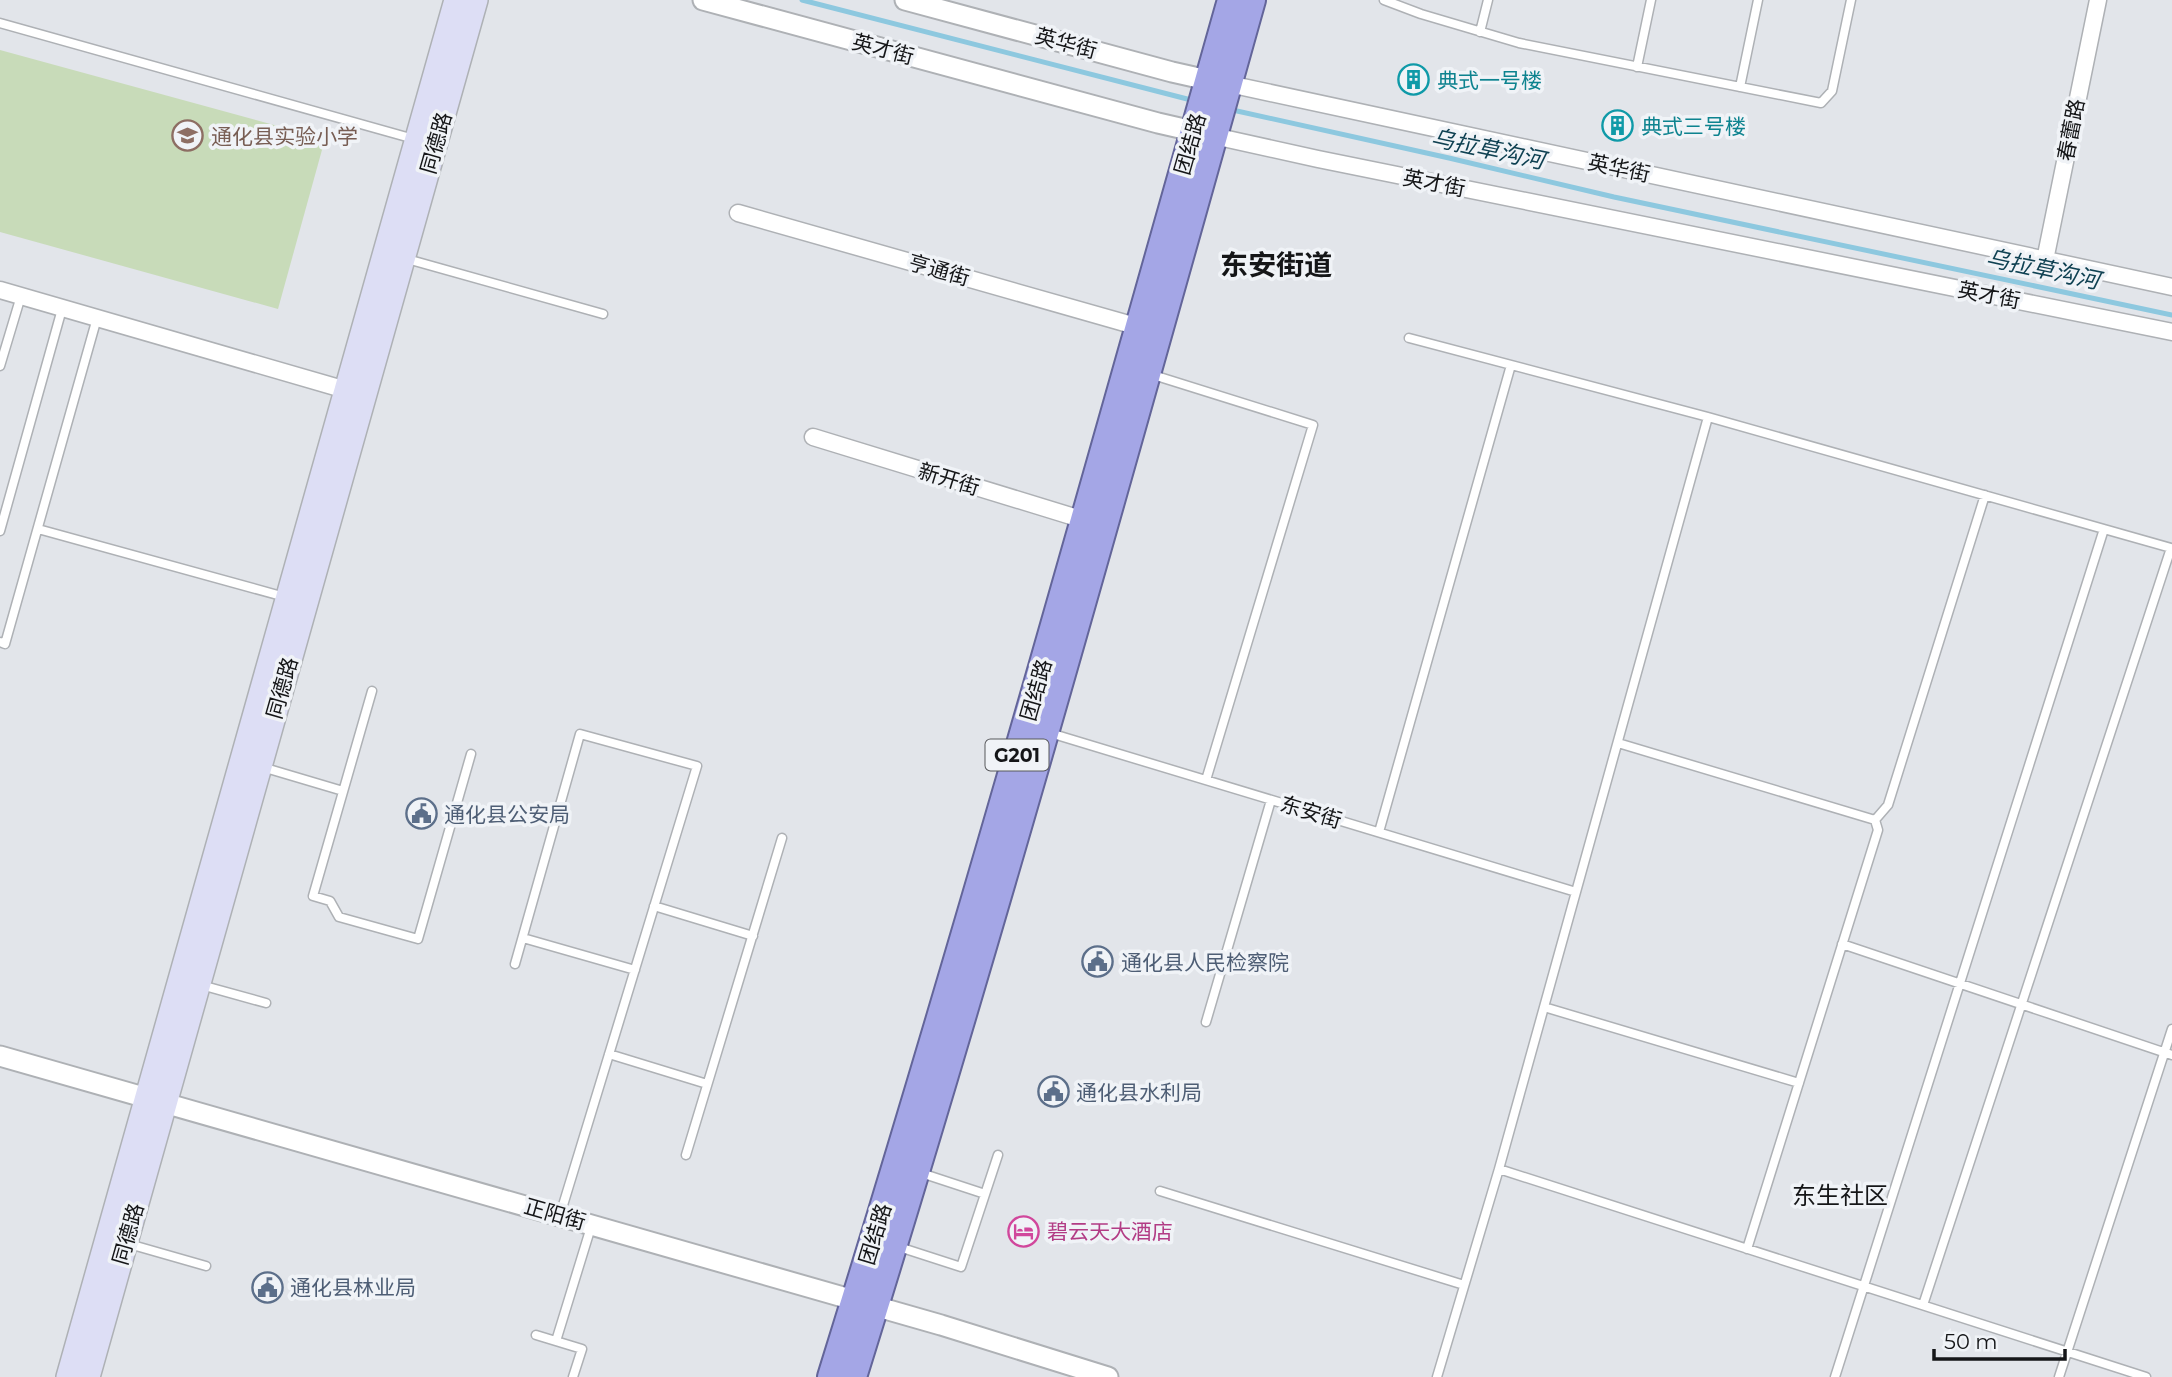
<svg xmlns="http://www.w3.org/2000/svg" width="2172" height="1377" font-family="Montserrat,'Noto Sans SC',sans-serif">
  <rect width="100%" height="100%" fill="#e2e5ea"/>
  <path fill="#c8dbb9" d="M 0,50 L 325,139 L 278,309 L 0,232 Z"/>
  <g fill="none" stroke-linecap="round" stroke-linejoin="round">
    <path stroke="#8dc8df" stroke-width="5" d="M 802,0 L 1195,101
      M 1228,109 L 1449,158 L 1614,197 L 2172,315"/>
    <defs>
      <path id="service" d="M 1384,0 L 1421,14 L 1519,43 L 1821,103 L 1832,91 L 1851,0
        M 0,23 L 414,139
        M 1480,32 L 1488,0
        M 1637,67 L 1651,0
        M 1740,87 L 1758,0
        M 407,259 L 603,314
        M 1409,338 L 1708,417 L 2171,548 L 1923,1305
        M 0,366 L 21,296
        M 1150,374 L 1313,425 L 1206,780
        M 38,529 L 285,597
        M 0,531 L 62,309
        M 0,642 L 5,644 L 97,318
        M 372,691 L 313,896 L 330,901 L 339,917 L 418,939 L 471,754
        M 1050,733 L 1576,892
        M 1618,743 L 1875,820 L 1878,830 L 1747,1249
        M 262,767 L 343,791
        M 1875,820 L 1888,805 L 1985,495
        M 1379,832 L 1511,365
        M 654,906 L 753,936
        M 523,938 L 635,970
        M 1842,944 L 2172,1055
        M 515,964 L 580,734 L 697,766 L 560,1215
        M 201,985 L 266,1003
        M 1544,1007 L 1799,1083
        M 1206,1022 L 1271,800
        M 609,1054 L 707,1084
        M 686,1155 L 782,838
        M 1499,1169 L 2146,1377
        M 918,1172 L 985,1194
        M 1160,1191 L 1464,1285
        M 129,1244 L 206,1266
        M 896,1246 L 961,1267 L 998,1155
        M 536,1335 L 582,1349 L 573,1377
        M 556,1341 L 591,1227
        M 1437,1377 L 1499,1169 L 1708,417
        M 1835,1377 L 2104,529
        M 2059,1377 L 2172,1029"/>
      <path id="minor" d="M 1229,84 L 2172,287
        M 1214,136 L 1318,159 L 2172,332
        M 738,213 L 1139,327
        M 2045,260 L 2098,0
        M 0,290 L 346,390
        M 813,437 L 1084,520"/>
      <path id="tertiary" d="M 703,0 L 1158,123 L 1206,134
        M 905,0 L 1172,72 L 1221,83
        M 0,1056 L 941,1325 L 1108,1377"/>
      <path id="secondary" d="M 68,1377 L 456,0
        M 88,1377 L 476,0"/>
      <path id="trunk" d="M 831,1377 C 973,921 1101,460 1231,0
        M 853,1377 C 995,921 1123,460 1252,0"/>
    </defs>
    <use href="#service" stroke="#aeb1b5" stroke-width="11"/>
    <use href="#minor" stroke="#aeb1b5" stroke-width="19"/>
    <use href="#tertiary" stroke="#aeb1b5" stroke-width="23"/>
    <use href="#secondary" stroke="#aeb1b5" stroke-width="26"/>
    <use href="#trunk" stroke="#636599" stroke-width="30"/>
    <use href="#service" stroke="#fff" stroke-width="8"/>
    <use href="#minor" stroke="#fff" stroke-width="16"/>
    <use href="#tertiary" stroke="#fff" stroke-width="19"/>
    <use href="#secondary" stroke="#dddef5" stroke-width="23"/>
    <use href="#trunk" stroke="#a4a6e6" stroke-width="26"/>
  </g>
  <defs>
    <symbol id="building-ring" viewBox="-11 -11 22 22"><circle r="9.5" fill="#f0f3f7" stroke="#0f9aa8" stroke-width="1.5"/><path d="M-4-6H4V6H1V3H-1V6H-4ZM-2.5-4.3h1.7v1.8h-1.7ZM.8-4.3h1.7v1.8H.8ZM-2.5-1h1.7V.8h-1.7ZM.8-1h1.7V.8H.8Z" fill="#0f9aa8"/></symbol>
    <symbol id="school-ring" viewBox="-11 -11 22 22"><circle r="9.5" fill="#f0f3f7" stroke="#8d6e63" stroke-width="1.5"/><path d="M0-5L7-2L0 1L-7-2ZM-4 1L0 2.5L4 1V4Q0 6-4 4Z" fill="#8d6e63"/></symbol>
    <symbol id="civic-ring" viewBox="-11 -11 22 22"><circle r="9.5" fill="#f0f3f7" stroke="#5c6f8a" stroke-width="1.5"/><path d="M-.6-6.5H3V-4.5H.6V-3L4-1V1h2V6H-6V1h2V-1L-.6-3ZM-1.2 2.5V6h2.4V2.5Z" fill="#5c6f8a"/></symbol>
    <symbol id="hotel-ring" viewBox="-11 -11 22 22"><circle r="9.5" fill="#f0f3f7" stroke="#d1479c" stroke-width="1.5"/><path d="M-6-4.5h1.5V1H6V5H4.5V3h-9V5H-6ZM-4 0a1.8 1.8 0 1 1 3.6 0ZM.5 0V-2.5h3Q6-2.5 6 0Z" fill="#d1479c"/></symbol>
  </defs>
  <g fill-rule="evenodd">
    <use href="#building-ring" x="1396" y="62" width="35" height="35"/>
    <use href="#building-ring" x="1600" y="108" width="35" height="35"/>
    <use href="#school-ring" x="170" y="118" width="35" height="35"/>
    <use href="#civic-ring" x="404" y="796" width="35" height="35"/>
    <use href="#civic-ring" x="1080" y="944" width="35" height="35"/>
    <use href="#civic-ring" x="1036" y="1074" width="35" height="35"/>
    <use href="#hotel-ring" x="1006" y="1214" width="35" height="35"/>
    <use href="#civic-ring" x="250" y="1270" width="35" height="35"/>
  </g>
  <g text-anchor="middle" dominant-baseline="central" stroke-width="7" stroke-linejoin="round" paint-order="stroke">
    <rect fill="#f0f3f7" stroke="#57585b" stroke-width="2" x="985.5" y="739.5" width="63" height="31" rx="5"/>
    <g font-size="19" font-weight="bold" fill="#151618">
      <text x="1017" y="755">G201</text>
    </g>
    <g font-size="21" fill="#151618" stroke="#f0f3f7">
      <text transform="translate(1066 43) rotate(15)">英华街</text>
      <text transform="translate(883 49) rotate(15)">英才街</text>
      <text transform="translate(2071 130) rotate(-79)">春蕾路</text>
      <text transform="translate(436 143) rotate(-74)">同德路</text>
      <text transform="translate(1190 144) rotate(-74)">团结路</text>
      <text transform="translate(1619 168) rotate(12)">英华街</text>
      <text transform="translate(1434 183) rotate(11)">英才街</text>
      <text transform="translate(939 270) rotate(16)">亨通街</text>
      <text transform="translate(1989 295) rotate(11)">英才街</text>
      <text transform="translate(949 479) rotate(17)">新开街</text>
      <text transform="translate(282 688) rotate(-74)">同德路</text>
      <text transform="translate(1036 690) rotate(-74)">团结路</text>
      <text transform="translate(1311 812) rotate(17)">东安街</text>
      <text transform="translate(555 1214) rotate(16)">正阳街</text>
      <text transform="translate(128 1234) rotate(-74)">同德路</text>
      <text transform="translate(875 1234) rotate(-73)">团结路</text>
    </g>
    <g font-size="21" fill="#0d838f" stroke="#f0f3f7" text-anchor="start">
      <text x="1437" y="80">典式一号楼</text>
      <text x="1641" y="126">典式三号楼</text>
    </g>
    <g font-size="21" fill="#785e54" stroke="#f0f3f7" text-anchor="start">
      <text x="211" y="136">通化县实验小学</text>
    </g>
    <g font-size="21" fill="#4e5e75" stroke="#f0f3f7" text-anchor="start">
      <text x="444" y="814">通化县公安局</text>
      <text x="1121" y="962">通化县人民检察院</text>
      <text x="1076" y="1092">通化县水利局</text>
      <text x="290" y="1287">通化县林业局</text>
    </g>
    <g font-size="21" fill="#b23c85" stroke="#f0f3f7" text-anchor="start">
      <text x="1047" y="1231">碧云天大酒店</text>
    </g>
    <g font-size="23" font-style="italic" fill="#0f4152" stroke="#f0f3f7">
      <text transform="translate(1488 149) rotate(12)">乌拉草沟河</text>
      <text transform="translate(2043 269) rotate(12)">乌拉草沟河</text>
    </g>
    <g font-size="24" fill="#151618" stroke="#f0f3f7">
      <text x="1840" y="1195">东生社区</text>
    </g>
    <g font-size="28" font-weight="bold" fill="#151618" stroke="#f0f3f7">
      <text x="1276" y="265">东安街道</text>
    </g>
  </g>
  <path d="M1934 1349v10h131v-10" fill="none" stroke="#151618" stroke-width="3.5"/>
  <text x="1944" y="1349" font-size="21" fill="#151618" stroke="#f0f3f7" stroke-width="5" paint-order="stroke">50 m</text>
</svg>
